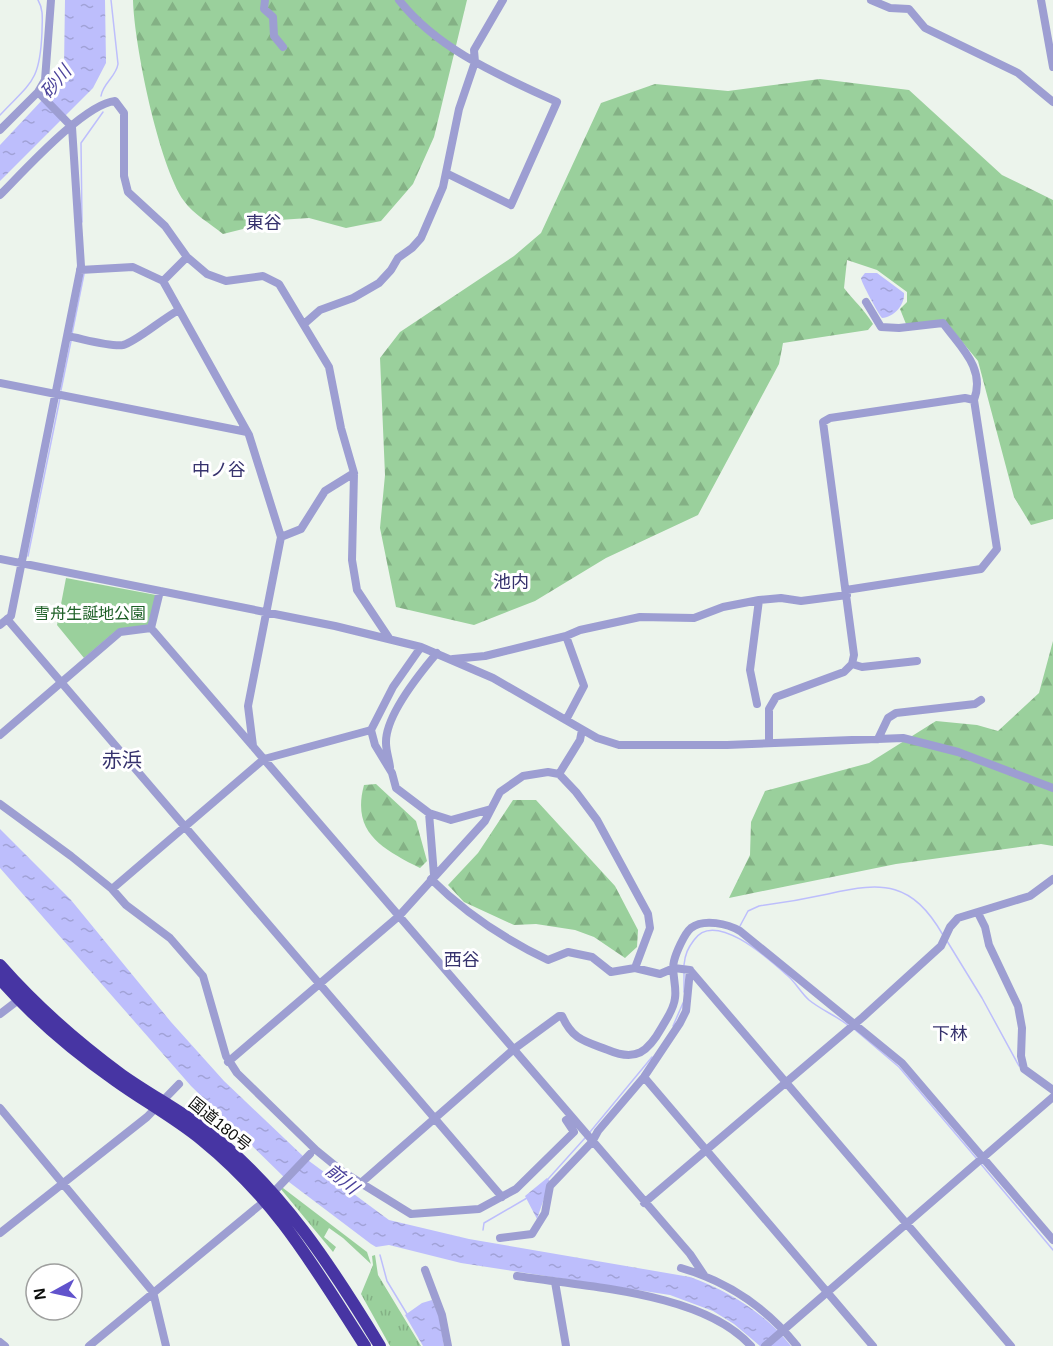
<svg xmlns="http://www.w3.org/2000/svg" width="1053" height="1346" font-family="Helvetica,'Noto Sans JP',sans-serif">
  <defs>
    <pattern id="grass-tufts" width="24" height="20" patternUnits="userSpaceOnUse" patternTransform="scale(1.5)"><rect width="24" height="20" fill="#9ad09c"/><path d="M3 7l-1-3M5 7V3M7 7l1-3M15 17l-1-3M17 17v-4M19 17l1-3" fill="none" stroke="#84b185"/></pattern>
    <pattern id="forest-firs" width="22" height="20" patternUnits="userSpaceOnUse" patternTransform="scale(1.5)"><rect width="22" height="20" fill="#9ad09c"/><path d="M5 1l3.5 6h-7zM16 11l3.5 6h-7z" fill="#84b185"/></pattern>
    <pattern id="water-ripples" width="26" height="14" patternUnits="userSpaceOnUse" patternTransform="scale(1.5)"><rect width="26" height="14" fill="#bdbefc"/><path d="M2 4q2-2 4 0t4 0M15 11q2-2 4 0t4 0" fill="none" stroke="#a1a2d7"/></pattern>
  </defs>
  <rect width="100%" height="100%" fill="#ecf4ec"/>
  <path fill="url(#grass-tufts)" d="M 280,1188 L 283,1188 L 367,1252 L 371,1264 L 343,1238 L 329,1228 L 324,1237 L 336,1247 L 333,1252 Z
    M 375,1255 L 378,1275 L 421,1346 L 390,1346 L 361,1294 L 373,1265 L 372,1256 Z"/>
  <path fill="url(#forest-firs)" d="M 133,0 L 467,0 L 434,137 L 413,184 L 381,221 L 346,228 L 309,218 L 279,220 L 223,234 C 211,224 193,214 184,201 C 159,166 134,44 133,0 Z
    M 820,79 L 909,90 L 1002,175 L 1053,200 L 1053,519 L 1031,525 L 1014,497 L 978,361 L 945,321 L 906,324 L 900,309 L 907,302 L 907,292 L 877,270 L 847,260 L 844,288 C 854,301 864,309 873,324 L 868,330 L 783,343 L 779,364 L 698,515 L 606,558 L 535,601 L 474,625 L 396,607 L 380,528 L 385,475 L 380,358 L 400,332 L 514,256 L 541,233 L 601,103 L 655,84 L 728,91 Z
    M 1053,641 L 1053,846 L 1041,844 L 896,864 L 729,898 L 750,855 L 751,822 L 765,791 L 869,763 L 936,721 L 977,725 L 998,731 L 1039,693 Z
    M 376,784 L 416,821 L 427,861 L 420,868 C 383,849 351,833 364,785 Z
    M 513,800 L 536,800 L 615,886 L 638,930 L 637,947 L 625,958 L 594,937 L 575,930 L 536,924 L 514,925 L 464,902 L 448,885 L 478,853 Z"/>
  <path fill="#9ad09c" d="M 66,578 L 156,595 L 149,625 L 118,629 L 84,658 L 57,625 Z"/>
  <path fill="url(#water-ripples)" d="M 65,0 L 105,0 L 106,63 L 93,88 L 0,181 L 0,145 L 60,81 L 64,67 Z
    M 865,273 L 877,273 L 904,293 C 905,305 894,317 882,318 C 879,315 861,282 861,278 Z
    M 0,829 L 71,900 L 171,1022 L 224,1081 L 305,1158 L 389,1220 L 469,1239 L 690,1277 C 729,1291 765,1313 791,1346 L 760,1346 L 734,1324 L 713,1311 L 670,1295 L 461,1263 L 389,1245 L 376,1247 L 371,1244 L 289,1182 L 191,1086 L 0,868 Z
    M 547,1178 L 550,1181 L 537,1219 L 525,1196 Z
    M 432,1300 L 439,1316 L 444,1346 L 423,1346 L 405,1315 L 422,1303 Z"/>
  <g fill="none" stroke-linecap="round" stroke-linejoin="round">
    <path stroke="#bdbefc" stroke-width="1.5" d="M 101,96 C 103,83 116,77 118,64 L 111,0
      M 0,115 C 31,82 40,82 42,32 C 42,21 44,10 38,0
      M 82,222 L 81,143 L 103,112
      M 72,334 L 84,274
      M 61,390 L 71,341
      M 28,556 L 60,398
      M 740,926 L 748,911 L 759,906 C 782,903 805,899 828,894 C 884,881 912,882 943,935
      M 947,941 L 982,998 L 1019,1066
      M 684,965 C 685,954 688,948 694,940 C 715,909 770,960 788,976 C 796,983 801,993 809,1000 C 821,1010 837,1016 849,1026
      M 684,992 L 684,973
      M 673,1026 L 683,1003
      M 853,1028 L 899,1067 L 977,1159
      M 590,1132 L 652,1057
      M 980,1163 L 1053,1250
      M 548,1179 L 585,1138
      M 483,1230 L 484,1223 L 527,1198
      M 380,1255 L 387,1281 L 407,1314"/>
    <path stroke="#9d9ed2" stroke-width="8" d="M 265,0 L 264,9 L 273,17 L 274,36 L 283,47
      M 399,0 C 438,50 501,76 557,102 L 511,205 L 446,173
      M 871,0 L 890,8 L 909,9 L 925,28 L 1018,73 L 1053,102
      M 1041,0 L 1053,67
      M 0,130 L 38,92 L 45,80 L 51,0
      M 0,195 C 23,172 84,104 115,101 L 124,113 L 124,176 L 128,192 L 165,226 L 187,257 L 207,274 L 226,281 L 263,276 L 279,284 L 329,367 L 341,428 L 354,473 L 352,560 L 357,590 L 389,638
      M 80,270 L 133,267 L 163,281 L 249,435 L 281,537 L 248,706 L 253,746
      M 163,281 L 187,257
      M 866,302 L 881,327 L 899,328 L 943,323 C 960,347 986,368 974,400
      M 304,324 L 320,310 L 353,298 L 379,283 L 391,270 L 398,258 L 412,248 L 421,238 L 443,187 L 459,109 L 475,62 L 474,50 L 503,0
      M 67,336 C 80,338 110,347 123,345 C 136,342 163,318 179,310
      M 0,383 L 247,432
      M 281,537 L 301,529 L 325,491 L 354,473
      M 0,559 L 335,626 L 421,647 L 493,678 L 597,738 L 619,745 L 727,745 L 903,738 L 958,752 L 1053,788
      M 7,619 L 502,1197
      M 0,625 L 11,616 L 81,266 L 72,127 L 38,92
      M 151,628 L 690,1254 L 704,1275
      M 151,628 L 160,591
      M 566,636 L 584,686 L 566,720
      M 421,647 L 393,687 L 371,730 L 375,745 L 392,773 L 396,788 L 429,813 L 434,875
      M 453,659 L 485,656 L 566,636 L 580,630 L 640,617 L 694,618 L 723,607 L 759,600 L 781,598 L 801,601 L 847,595
      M 852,664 L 862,667 L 917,661
      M 757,704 L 750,670 L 759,600
      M 0,735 L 120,632 L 151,628
      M 878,739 L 888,718 L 896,713 L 975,704 L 981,700
      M 769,743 L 769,709 L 776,697 L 844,672 L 852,664 L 854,655 L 823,422 L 830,418 L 965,398 L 974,400 L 997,549 L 981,569 L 846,590
      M 390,767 C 389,759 386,751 386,743 C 385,716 420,673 437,653
      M 559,774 L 580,740 L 582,730
      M 0,804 L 71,856 L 112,889 L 126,905 L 170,938 L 203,976 L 226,1056 L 237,1073 L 316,1150 L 343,1172 L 411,1214 L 479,1209 L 516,1189 L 574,1132 L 566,1120
      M 429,813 L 451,820 L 491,809
      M 431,879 C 465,913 504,939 548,960 L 568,952 L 592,957 L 611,972 L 635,968 L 660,974 L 674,968 L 690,970 L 1011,1346
      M 112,889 L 264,759 L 371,730
      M 978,913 L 985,927 L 989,945 L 1018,1006 L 1022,1028 L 1021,1056 L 1024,1069 L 1053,1090
      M 0,1014 L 21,998
      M 228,1062 L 399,916 L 485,821 L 500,792 L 523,776 L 548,772 L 559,774 L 576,792 L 597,820 L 648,914 L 650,928 L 635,968
      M 644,1077 L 873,1346
      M 0,1108 L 153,1292 L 166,1346
      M 362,1182 L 514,1049 L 559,1016 L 562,1016 C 573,1040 584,1041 608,1050 C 636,1062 648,1052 662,1027 C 667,1018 674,1009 675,998 C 677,986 671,972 674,961 C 676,953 684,934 691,928 C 704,918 728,924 740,931 L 902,1063 L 1053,1240
      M 644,1203 L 863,1017 L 941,946 L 950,927 L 958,918 L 1030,896 L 1053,879
      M 0,1233 L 147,1117 L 179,1084
      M 500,1238 L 532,1234 L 545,1213 L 550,1186 L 592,1142 L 598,1131 L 644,1077 L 680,1023 L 686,1011 L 690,970
      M 681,1268 C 729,1282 766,1307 797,1346
      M 425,1270 L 442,1315 L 448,1346
      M 517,1276 C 586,1287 703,1292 751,1346
      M 555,1282 L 566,1346
      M 0,1342 L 5,1346
      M 89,1346 L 266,1200 L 310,1154
      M 765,1346 L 1053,1097"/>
    <path stroke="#4735a3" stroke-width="12" d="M 0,965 C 37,1007 77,1042 122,1075 C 149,1094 179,1110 206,1130 C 281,1188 332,1267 380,1346
      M 0,979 C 34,1018 73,1051 116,1081 C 144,1101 175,1118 202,1140 C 277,1201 314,1267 365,1346"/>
  </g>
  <g text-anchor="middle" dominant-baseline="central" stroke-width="6" stroke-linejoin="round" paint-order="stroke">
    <g font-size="16" fill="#1e6027" stroke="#fff">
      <text x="90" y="613">雪舟生誕地公園</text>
    </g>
    <g font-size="16" fill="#0c0e0c" stroke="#fff">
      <text transform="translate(220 1124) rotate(39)">国道180号</text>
    </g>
    <g font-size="18" font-style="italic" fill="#4b429a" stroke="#fff">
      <text transform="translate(56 82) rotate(-50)">砂川</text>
      <text transform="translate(342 1179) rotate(39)">前川</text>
    </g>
    <g font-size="18" fill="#36326d" stroke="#fff">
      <text x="264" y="223">東谷</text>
      <text x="219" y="470">中ノ谷</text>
      <text x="511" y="582">池内</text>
      <text x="462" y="960">西谷</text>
      <text x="950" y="1034">下林</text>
    </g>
    <g font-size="20" fill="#36326d" stroke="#fff">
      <text x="122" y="760">赤浜</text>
    </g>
  </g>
  <g transform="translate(54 1292) rotate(262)"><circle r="28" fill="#ffffff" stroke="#9e9f9e" stroke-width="1.5"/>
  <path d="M0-4.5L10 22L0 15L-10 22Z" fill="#6153cc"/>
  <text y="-9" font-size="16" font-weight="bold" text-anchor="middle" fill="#0c0e0c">N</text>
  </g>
</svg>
